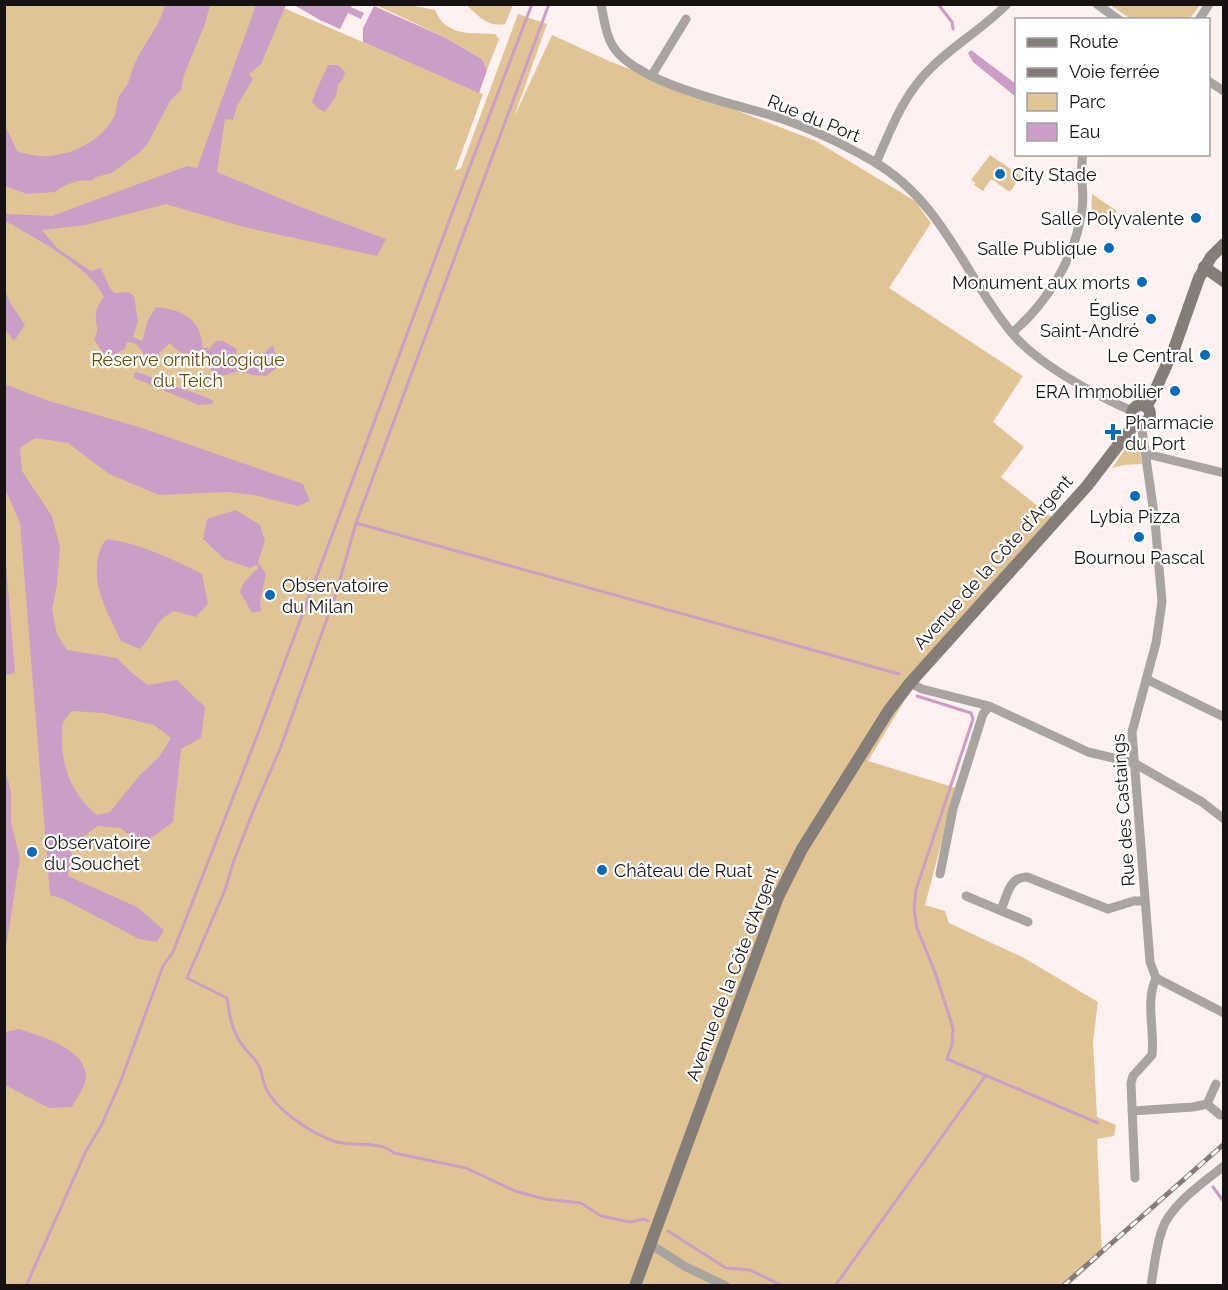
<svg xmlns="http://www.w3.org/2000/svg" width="1228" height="1290" font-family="Raleway,sans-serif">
  <rect width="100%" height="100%" fill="#fef1f0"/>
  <path fill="#e1c496" d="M 374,4 L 410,5 L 435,10 C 447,38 471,32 495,34 L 499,39 L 487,70 L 482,59 L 444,37 Z
    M 5,5 L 277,5 L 483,94 L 455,171 L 461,168 L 518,14 L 547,24 L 514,117 L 552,35 L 609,61 L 816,141 L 915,201 L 931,223 L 889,288 L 1023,376 L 993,422 L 1024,447 L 1001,477 L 1058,522 L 911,690 L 868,761 L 956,788 L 925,905 L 945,911 L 949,923 L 1024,958 L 1098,1002 L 1093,1042 L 1097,1117 L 1116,1125 L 1114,1136 L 1097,1139 L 1102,1255 L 1068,1286 L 5,1286 Z
    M 466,5 L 513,5 L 505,24 C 488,28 478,15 466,5 Z
    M 1110,5 L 1200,5 L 1189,20 L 1131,19 Z
    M 990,155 L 1021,176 L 1010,192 L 991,179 L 983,191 L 974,185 L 975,183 L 971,180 Z
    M 1092,194 L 1117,211 L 1109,224 L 1091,216 Z
    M 1134,436 L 1138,439 L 1142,464 L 1124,465 L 1112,468 Z"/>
  <path fill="#cc9ec5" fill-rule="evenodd" d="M 165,4 L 210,5 L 205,24 L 184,75 L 181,90 L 170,101 L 148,143 L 140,152 L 112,173 L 96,177 L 91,181 C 80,178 63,185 55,192 L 27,194 L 5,186 L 5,125 L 17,151 C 51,165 96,149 114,117 C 117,112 116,105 118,99 C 120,93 125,89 128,83 C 131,76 132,68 136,61 C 145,41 160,27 165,4 Z
    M 256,5 L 286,5 L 261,64 L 249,74 L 253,79 L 237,106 L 233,120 L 225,119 L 217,172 L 301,207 L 386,239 L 377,256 L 244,227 L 166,204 L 86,225 L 42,230 L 57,248 L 91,271 L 101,268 L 110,288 L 114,293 L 128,292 L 134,296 L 138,321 L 133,337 L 142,341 L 148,320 L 156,307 C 180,309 203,319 202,347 L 209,349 L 216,341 L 223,341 L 237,349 L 235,358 L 238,364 L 245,368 C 255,364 264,352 273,345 L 278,367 L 266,376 L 253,375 L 239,371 L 222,376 C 209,371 207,366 207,352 L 200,350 C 187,357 179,354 170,343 L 151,361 C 140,355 142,342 127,342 L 125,349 L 106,358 L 94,339 C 103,324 87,318 104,297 C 90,267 34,237 5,221 L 5,212 L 8,214 L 52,216 L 187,166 L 197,168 Z
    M 294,5 L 351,5 L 351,7 L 364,13 L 361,19 L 348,13 L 340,29 L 320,20 Z
    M 374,6 L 444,37 L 482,59 L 487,70 L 479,93 L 363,42 L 363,28 Z
    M 971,50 L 1016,84 L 1016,97 L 973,62 L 968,53 Z
    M 328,65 L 338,65 L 345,72 L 343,79 L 338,85 L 336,96 L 325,112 L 319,109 L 312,102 C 316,89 323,77 328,65 Z
    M 4,289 L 11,304 L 25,325 L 14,341 L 7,332 L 5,332 Z
    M 137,372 L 208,398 L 213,401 L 213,404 L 199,405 L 134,378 L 134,373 Z
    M 4,384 L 49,401 L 139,427 L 303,484 L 310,501 L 298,506 L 254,495 L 227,492 L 159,495 L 109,474 L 68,443 L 35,438 L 20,448 L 22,471 L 52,516 L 60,547 L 57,585 L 52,609 L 57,634 L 67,650 L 117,658 L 132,673 L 148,685 L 177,680 L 205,707 L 201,738 L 181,749 L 173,822 L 143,844 L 120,828 L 98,826 L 73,844 L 68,876 L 137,907 L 164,930 L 157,942 L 139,939 L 63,899 L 50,895 L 20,523 L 5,489 ZM 72,711 L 103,713 L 154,725 L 171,738 L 159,757 L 139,776 L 110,812 L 97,815 C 73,796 61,767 62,736 C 62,732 62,726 63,722 C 65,719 69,714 72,711 Z
    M 236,510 L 260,525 L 265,541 L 258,562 L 266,574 L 260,602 L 261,611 L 252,613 L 240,592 L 244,582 L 259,567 L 256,565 L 250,568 L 224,559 L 203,539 L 207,519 Z
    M 107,539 C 141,544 171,558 202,574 L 208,604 L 196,617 L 174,611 C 154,621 155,634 140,649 L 121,641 C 114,626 105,610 100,593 C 95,579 95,549 107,539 Z
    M 5,550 L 15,673 L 5,675 L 4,675 Z
    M 5,769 L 11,792 L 11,823 L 20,858 L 5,954 Z
    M 19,1029 C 41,1036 93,1051 85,1082 C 83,1090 76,1099 72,1107 L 49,1108 L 5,1085 L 5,1032 Z"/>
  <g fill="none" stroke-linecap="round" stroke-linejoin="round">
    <path stroke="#cc9ec5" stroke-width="3" d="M 549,4 L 356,523 L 336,594 L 280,749 L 254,809 L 233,863 L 225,890 L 187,978 L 227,998 C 230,1019 232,1033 246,1050 C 250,1054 255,1059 258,1064 C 262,1070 262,1079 265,1086 C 274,1109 313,1135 337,1142 C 356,1147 379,1140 394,1153 L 466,1168 L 515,1191 L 545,1199 L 581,1203 L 601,1216 L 630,1222 L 643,1219 L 648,1221
      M 938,4 L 952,22 L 953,29
      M 356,523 L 899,674
      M 917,696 L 971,713 L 973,719 L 916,890 L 914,909 L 917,928 L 936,975 L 953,1028 L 952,1045 L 947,1059 L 1098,1123
      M 1213,1187 L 1224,1202
      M 668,1231 L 726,1268 L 750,1270 L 783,1286
      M 26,1286 L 86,1151 L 101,1126 L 120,1083 L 163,966 L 173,952 L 262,723 L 454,208 L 532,4
      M 835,1286 L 986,1075"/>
    <path stroke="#a9a4a0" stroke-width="9" d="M 601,4 C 604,19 606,36 614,48 C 638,83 730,103 770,115 C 806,126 841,143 873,161 C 943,202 963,273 1011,332 C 1037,364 1095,395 1132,411
      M 1097,4 L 1119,20
      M 1199,20 L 1209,4
      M 652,75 L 686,19
      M 1208,81 L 1224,91
      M 876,163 C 891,129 904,93 932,67 C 955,44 984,28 1007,4
      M 1012,333 C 1048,302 1075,258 1082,210 C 1085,192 1079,173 1083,154
      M 1141,423 L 1155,521 L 1162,602 L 1156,643 L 1132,732 L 1150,962 L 1156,978 L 1224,1013
      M 1147,454 L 1224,473
      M 1146,679 L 1224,717
      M 910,683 L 922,689 L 989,706 L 1088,752 L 1134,763 L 1202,802 L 1224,819
      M 940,874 L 953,809 L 983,714 L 989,706
      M 966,896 L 1028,922
      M 1001,910 C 1007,896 1009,877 1027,877 L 1108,909 L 1134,901 L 1145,901
      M 1207,1104 L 1216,1084
      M 1207,1104 L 1220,1115
      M 1132,1111 L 1193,1107 L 1207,1104
      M 1135,1178 L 1131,1083 L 1133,1076 L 1152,1055 C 1155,1030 1145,1002 1156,978
      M 650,1244 L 686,1267 L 726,1286
      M 1151,1286 C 1154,1267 1156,1247 1162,1230 C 1170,1205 1204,1182 1224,1166"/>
    <path stroke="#857d78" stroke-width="12" d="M 1204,267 L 1224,281
      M1132 414a9 9 0 1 1 18 0a9 9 0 1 1-18 0Z
      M 1146,407 L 1154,393 L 1175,346 L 1199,278 L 1211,257 L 1224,244
      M 635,1286 L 778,897 L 802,849 L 889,710 L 910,683 L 1087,486 L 1136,422"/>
    <defs>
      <path id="rail" d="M 1063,1286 L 1224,1144"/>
    </defs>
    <use href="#rail" stroke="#847b7a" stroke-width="5"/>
    <use href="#rail" stroke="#fff" stroke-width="3" stroke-dasharray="9" stroke-linecap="butt"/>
  </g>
  <g fill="#046bb7" stroke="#fff" stroke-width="2">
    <circle cx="1000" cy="174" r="6"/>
    <circle cx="1196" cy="218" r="6"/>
    <circle cx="1109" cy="248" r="6"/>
    <circle cx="1142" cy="282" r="6"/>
    <circle cx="1151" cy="319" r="6"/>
    <circle cx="1205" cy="355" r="6"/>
    <circle cx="1175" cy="391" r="6"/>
    <path d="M1110 423h6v6h6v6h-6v6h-6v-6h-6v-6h6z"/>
    <circle cx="1135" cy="496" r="6"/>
    <circle cx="1139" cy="537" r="6"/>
    <circle cx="270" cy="595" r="6"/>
    <circle cx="32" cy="852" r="6"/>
    <circle cx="602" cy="870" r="6"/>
  </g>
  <g text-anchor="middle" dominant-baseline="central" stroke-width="4.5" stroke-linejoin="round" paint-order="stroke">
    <g font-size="18" fill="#171211" stroke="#fff">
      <text transform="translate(814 118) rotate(22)">Rue du Port</text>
      <text transform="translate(993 562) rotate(-48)">Avenue de la Côte d'Argent</text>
      <text transform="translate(1123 810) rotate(-94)">Rue des Castaings</text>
      <text transform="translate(732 974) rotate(-69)">Avenue de la Côte d'Argent</text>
    </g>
    <g font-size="18" fill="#171211" stroke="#fff" text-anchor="end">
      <text x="1012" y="174" text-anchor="start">City Stade</text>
      <text x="1184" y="218">Salle Polyvalente</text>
      <text x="1097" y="248">Salle Publique</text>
      <text x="1130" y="282">Monument aux morts</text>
      <text x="1139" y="309">Église<tspan x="1139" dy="21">Saint-André</tspan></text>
      <text x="1193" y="355">Le Central</text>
      <text x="1163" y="391">ERA Immobilier</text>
      <text x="1125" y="422" text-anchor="start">Pharmacie<tspan x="1125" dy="21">du Port</tspan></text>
      <text x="1135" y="516" text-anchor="middle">Lybia Pizza</text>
      <text x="1139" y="557" text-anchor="middle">Bournou Pascal</text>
      <text x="282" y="585" text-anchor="start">Observatoire<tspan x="282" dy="21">du Milan</tspan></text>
      <text x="44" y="842" text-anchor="start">Observatoire<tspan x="44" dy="21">du Souchet</tspan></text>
      <text x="614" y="870" text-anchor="start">Château de Ruat</text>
    </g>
    <g font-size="18" fill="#6a4b0c" stroke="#fff">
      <text x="188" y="359">Réserve ornithologique<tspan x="188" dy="21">du Teich</tspan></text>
    </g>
  </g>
  <rect width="1228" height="1290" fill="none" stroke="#171211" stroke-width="12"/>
  <rect x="1015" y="18" width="195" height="138" fill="#ffffff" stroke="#a2a0a0" stroke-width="1.5"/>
  <rect x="1027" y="38" width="30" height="9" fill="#857d78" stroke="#a2a0a0" stroke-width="1.5"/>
  <text x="1069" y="48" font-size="18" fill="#171211">Route</text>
  <rect x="1027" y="68" width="30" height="9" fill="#847b7a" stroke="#a2a0a0" stroke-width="1.5"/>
  <text x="1069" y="78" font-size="18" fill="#171211">Voie ferrée</text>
  <rect x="1027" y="93" width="30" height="18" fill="#e1c496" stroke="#a2a0a0" stroke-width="1.5"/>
  <text x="1069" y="108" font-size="18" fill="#171211">Parc</text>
  <rect x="1027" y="123" width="30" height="18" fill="#cc9ec5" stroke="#a2a0a0" stroke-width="1.5"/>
  <text x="1069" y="138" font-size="18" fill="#171211">Eau</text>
</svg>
